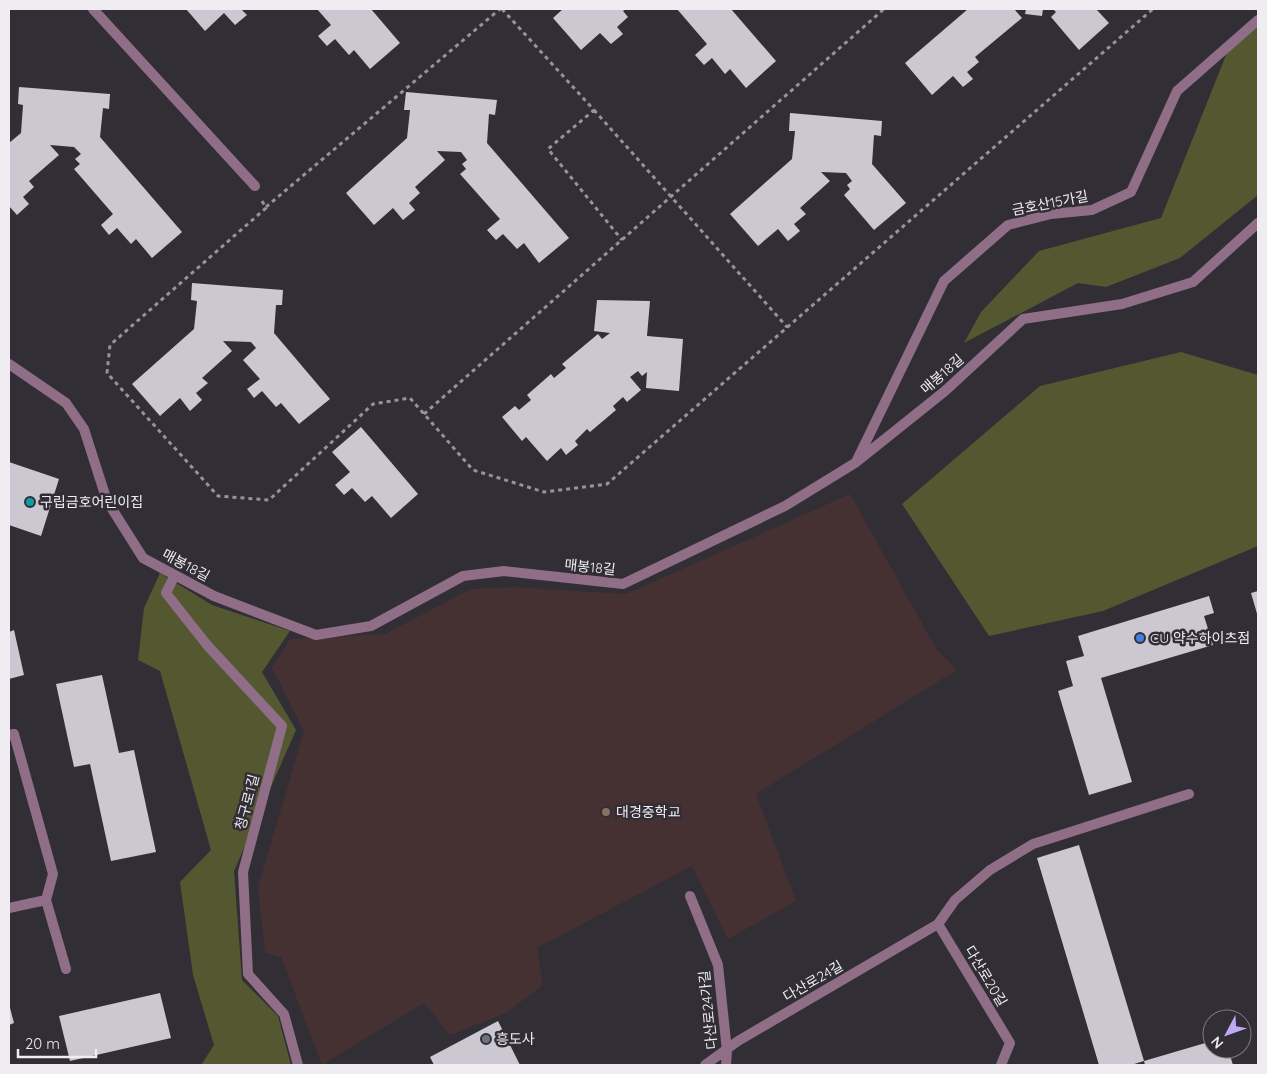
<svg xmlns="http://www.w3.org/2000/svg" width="1267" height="1074" font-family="Quicksand,'Noto Sans KR',sans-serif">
  <rect width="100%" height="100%" fill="#312e35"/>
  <path fill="#453132" d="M 850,494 L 937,650 L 957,670 L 756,794 L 796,901 L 728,939 L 692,866 L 537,948 L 543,985 L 506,1013 L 450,1035 L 424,1003 L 322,1065 L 281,957 L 265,953 L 258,887 L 304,731 L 272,668 L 290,639 L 385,634 L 471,589 L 514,587 L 626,594 Z"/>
  <path fill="#545830" d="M 1258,21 L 1258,195 L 1180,258 L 1106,287 L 1078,283 L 964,343 L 981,312 L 1039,251 L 1161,218 L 1230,45 Z
    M 1181,352 L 1258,375 L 1258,546 L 1103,611 L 989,636 L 902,504 L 1040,386 Z
    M 160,573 L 212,605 L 290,631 L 262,672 L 296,730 L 234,871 L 242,980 L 278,1016 L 291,1065 L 201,1065 L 214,1045 L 193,975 L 180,882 L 211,850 L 160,671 L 138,660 L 144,608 Z"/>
  <path fill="#ccc8d1" d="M 186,9 L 241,9 L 247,15 L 235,25 L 224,13 L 205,31 Z
    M 317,9 L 371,9 L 400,43 L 370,69 L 354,50 L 349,55 L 335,39 L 327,46 L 318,36 L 331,25 Z
    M 563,9 L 626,9 L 623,11 L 628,17 L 617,27 L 623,34 L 611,44 L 600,33 L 581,50 L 553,18 Z
    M 677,9 L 731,9 L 776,61 L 746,88 L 730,69 L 725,74 L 712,58 L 704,65 L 695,55 L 707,44 Z
    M 968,9 L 1017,9 L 1015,10 L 1022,18 L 975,57 L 979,62 L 967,72 L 973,79 L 963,87 L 953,76 L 932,95 L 905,63 Z
    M 1026,9 L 1043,9 L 1042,16 L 1025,14 Z
    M 1053,9 L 1096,9 L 1109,23 L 1079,50 L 1051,17 L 1056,12 Z
    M 19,87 L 110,94 L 109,109 L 103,108 L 100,137 L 182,232 L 152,258 L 136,239 L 131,244 L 117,228 L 109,235 L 101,225 L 113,214 L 74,169 L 80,164 L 75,159 L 81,154 L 74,147 L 50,145 L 59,155 L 29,181 L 34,187 L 23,197 L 29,204 L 17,215 L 9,206 L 9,143 L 21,133 L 23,105 L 18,104 Z
    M 406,92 L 497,100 L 495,115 L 489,114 L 487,143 L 569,238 L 539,263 L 524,243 L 517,249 L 503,234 L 496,240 L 487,230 L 500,219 L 460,174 L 466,169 L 462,164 L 467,160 L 461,152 L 437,151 L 445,160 L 415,187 L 420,193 L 409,203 L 415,210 L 403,220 L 393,208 L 374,225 L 346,193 L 407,138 L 410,110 L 404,110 Z
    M 790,113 L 882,121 L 881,136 L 874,135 L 872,164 L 906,203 L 874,230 L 844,195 L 850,189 L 847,185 L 852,181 L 846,173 L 821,172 L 830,181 L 800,208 L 806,214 L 794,224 L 800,231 L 788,241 L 778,229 L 758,246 L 730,214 L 792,159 L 795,131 L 789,131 Z
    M 192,283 L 283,290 L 282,305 L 276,305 L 274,333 L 330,399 L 299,424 L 281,403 L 276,407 L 262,391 L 254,398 L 247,389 L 260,379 L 243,360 L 256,348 L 251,342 L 223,341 L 232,351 L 202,378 L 208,383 L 196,393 L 202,400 L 190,411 L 180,398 L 160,416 L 132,384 L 194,329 L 197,301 L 191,300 Z
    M 597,300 L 650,301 L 647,336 L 683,339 L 679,391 L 646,388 L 647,372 L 642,376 L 638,371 L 630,377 L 641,390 L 627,402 L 623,397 L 613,406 L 616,410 L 590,432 L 587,429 L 575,441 L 578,445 L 566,455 L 561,448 L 547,461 L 526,437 L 522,441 L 502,417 L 515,406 L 519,410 L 531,400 L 527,395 L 551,374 L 554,378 L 566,368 L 562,364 L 598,334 L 602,339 L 610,333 L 594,331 Z
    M 361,427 L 418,494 L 391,518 L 372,496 L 365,502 L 352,488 L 344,495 L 335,485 L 350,472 L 332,452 Z
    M 9,462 L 59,479 L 41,536 L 9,525 Z
    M 1258,591 L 1258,617 L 1251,593 Z
    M 1209,596 L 1214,613 L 1204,616 L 1213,645 L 1101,678 L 1132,782 L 1089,795 L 1058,691 L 1073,686 L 1066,661 L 1084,656 L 1078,636 Z
    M 14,630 L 24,675 L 9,679 L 9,632 Z
    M 102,675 L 119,753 L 134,750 L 156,852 L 111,861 L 90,764 L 74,767 L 56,684 Z
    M 1079,845 L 1144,1061 L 1131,1065 L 1099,1065 L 1037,858 Z
    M 160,993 L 171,1038 L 70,1061 L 59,1016 Z
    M 9,1004 L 14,1023 L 9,1025 Z
    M 498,1021 L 520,1065 L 434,1065 L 430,1057 Z
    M 1212,1041 L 1212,1049 L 1228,1049 L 1233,1065 L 1145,1065 L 1144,1061 Z"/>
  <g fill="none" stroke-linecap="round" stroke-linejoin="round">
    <path stroke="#969399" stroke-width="3" stroke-dasharray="4 4" stroke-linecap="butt" d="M 502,9 L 594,110 L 548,149 L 622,240
      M 594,110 L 787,327
      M 262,201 L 266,208 L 110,345 L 107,373 L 218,496 L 269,500 L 373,404 L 410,398 L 473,470 L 544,492 L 607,484 L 1153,9
      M 266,207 L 500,9
      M 424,414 L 884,9"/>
    <path stroke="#906e87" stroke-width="10" d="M 93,9 L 255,186
      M 9,735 L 14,734 L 53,874 L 46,900 L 9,908
      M 46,900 L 66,969
      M 938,924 L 955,900 L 990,870 L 1033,844 L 1189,794"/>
    <path stroke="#906e87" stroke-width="10" d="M 9,364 L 66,403 L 84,429 L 107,501 L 143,558 L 214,596 L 316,635 L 371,626 L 463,576 L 504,571 L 623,584 L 785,506 L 855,463 L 945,391 L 1023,319 L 1122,304 L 1193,282 L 1258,223
      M 857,460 L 944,281 L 1008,225 L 1051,214 L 1092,210 L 1131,192 L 1177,91 L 1258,20
      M 175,575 L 166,593 L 207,645 L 282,726 L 243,872 L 248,974 L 284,1014 L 298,1065
      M 690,896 L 718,965 L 727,1051 L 726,1065
      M 705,1065 L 738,1041 L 938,924 L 1010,1043 L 1001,1065"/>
  </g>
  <circle fill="#0f9aa8" stroke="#312e35" stroke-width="2" cx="30" cy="502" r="5"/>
  <circle fill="#3f7fe0" stroke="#312e35" stroke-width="2" cx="1140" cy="638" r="5"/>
  <circle fill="#8d6e63" stroke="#312e35" stroke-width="2" cx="606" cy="812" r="5"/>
  <circle fill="#6b7280" stroke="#312e35" stroke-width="2" cx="486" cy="1039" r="5"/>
  <g text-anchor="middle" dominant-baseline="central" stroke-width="5" stroke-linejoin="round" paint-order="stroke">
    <g font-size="14" fill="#f0edf2" stroke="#312e35">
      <text transform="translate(1050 203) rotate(-11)">금호산15가길</text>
      <text transform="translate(942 374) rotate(-41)">매봉18길</text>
      <text transform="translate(186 565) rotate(28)">매봉18길</text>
      <text transform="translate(590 567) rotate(6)">매봉18길</text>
      <text transform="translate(247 802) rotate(-75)">청구로1길</text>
      <text transform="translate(986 976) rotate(59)">다산로20길</text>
      <text transform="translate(813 981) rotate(-30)">다산로24길</text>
      <text transform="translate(708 1010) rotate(-96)">다산로24가길</text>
    </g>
    <g font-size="14" fill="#f0edf2" stroke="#312e35" text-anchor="start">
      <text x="40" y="502">구립금호어린이집</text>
      <text x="1150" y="638">CU 약수하이츠점</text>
      <text x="616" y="812">대경중학교</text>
      <text x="496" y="1039">흥도사</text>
    </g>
  </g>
  <rect width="1267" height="1074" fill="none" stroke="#f0edf2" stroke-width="20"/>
  <g transform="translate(1227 1034) rotate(229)"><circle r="24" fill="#312e35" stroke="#7d7a81"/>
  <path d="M0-4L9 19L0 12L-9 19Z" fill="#bfa9f4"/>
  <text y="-8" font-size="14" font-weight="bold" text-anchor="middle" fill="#f0edf2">N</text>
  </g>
  <path d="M18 1049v8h78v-8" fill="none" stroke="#f0edf2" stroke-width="2.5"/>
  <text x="25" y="1049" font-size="15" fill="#f0edf2" stroke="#312e35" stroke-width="4" paint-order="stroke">20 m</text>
</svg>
